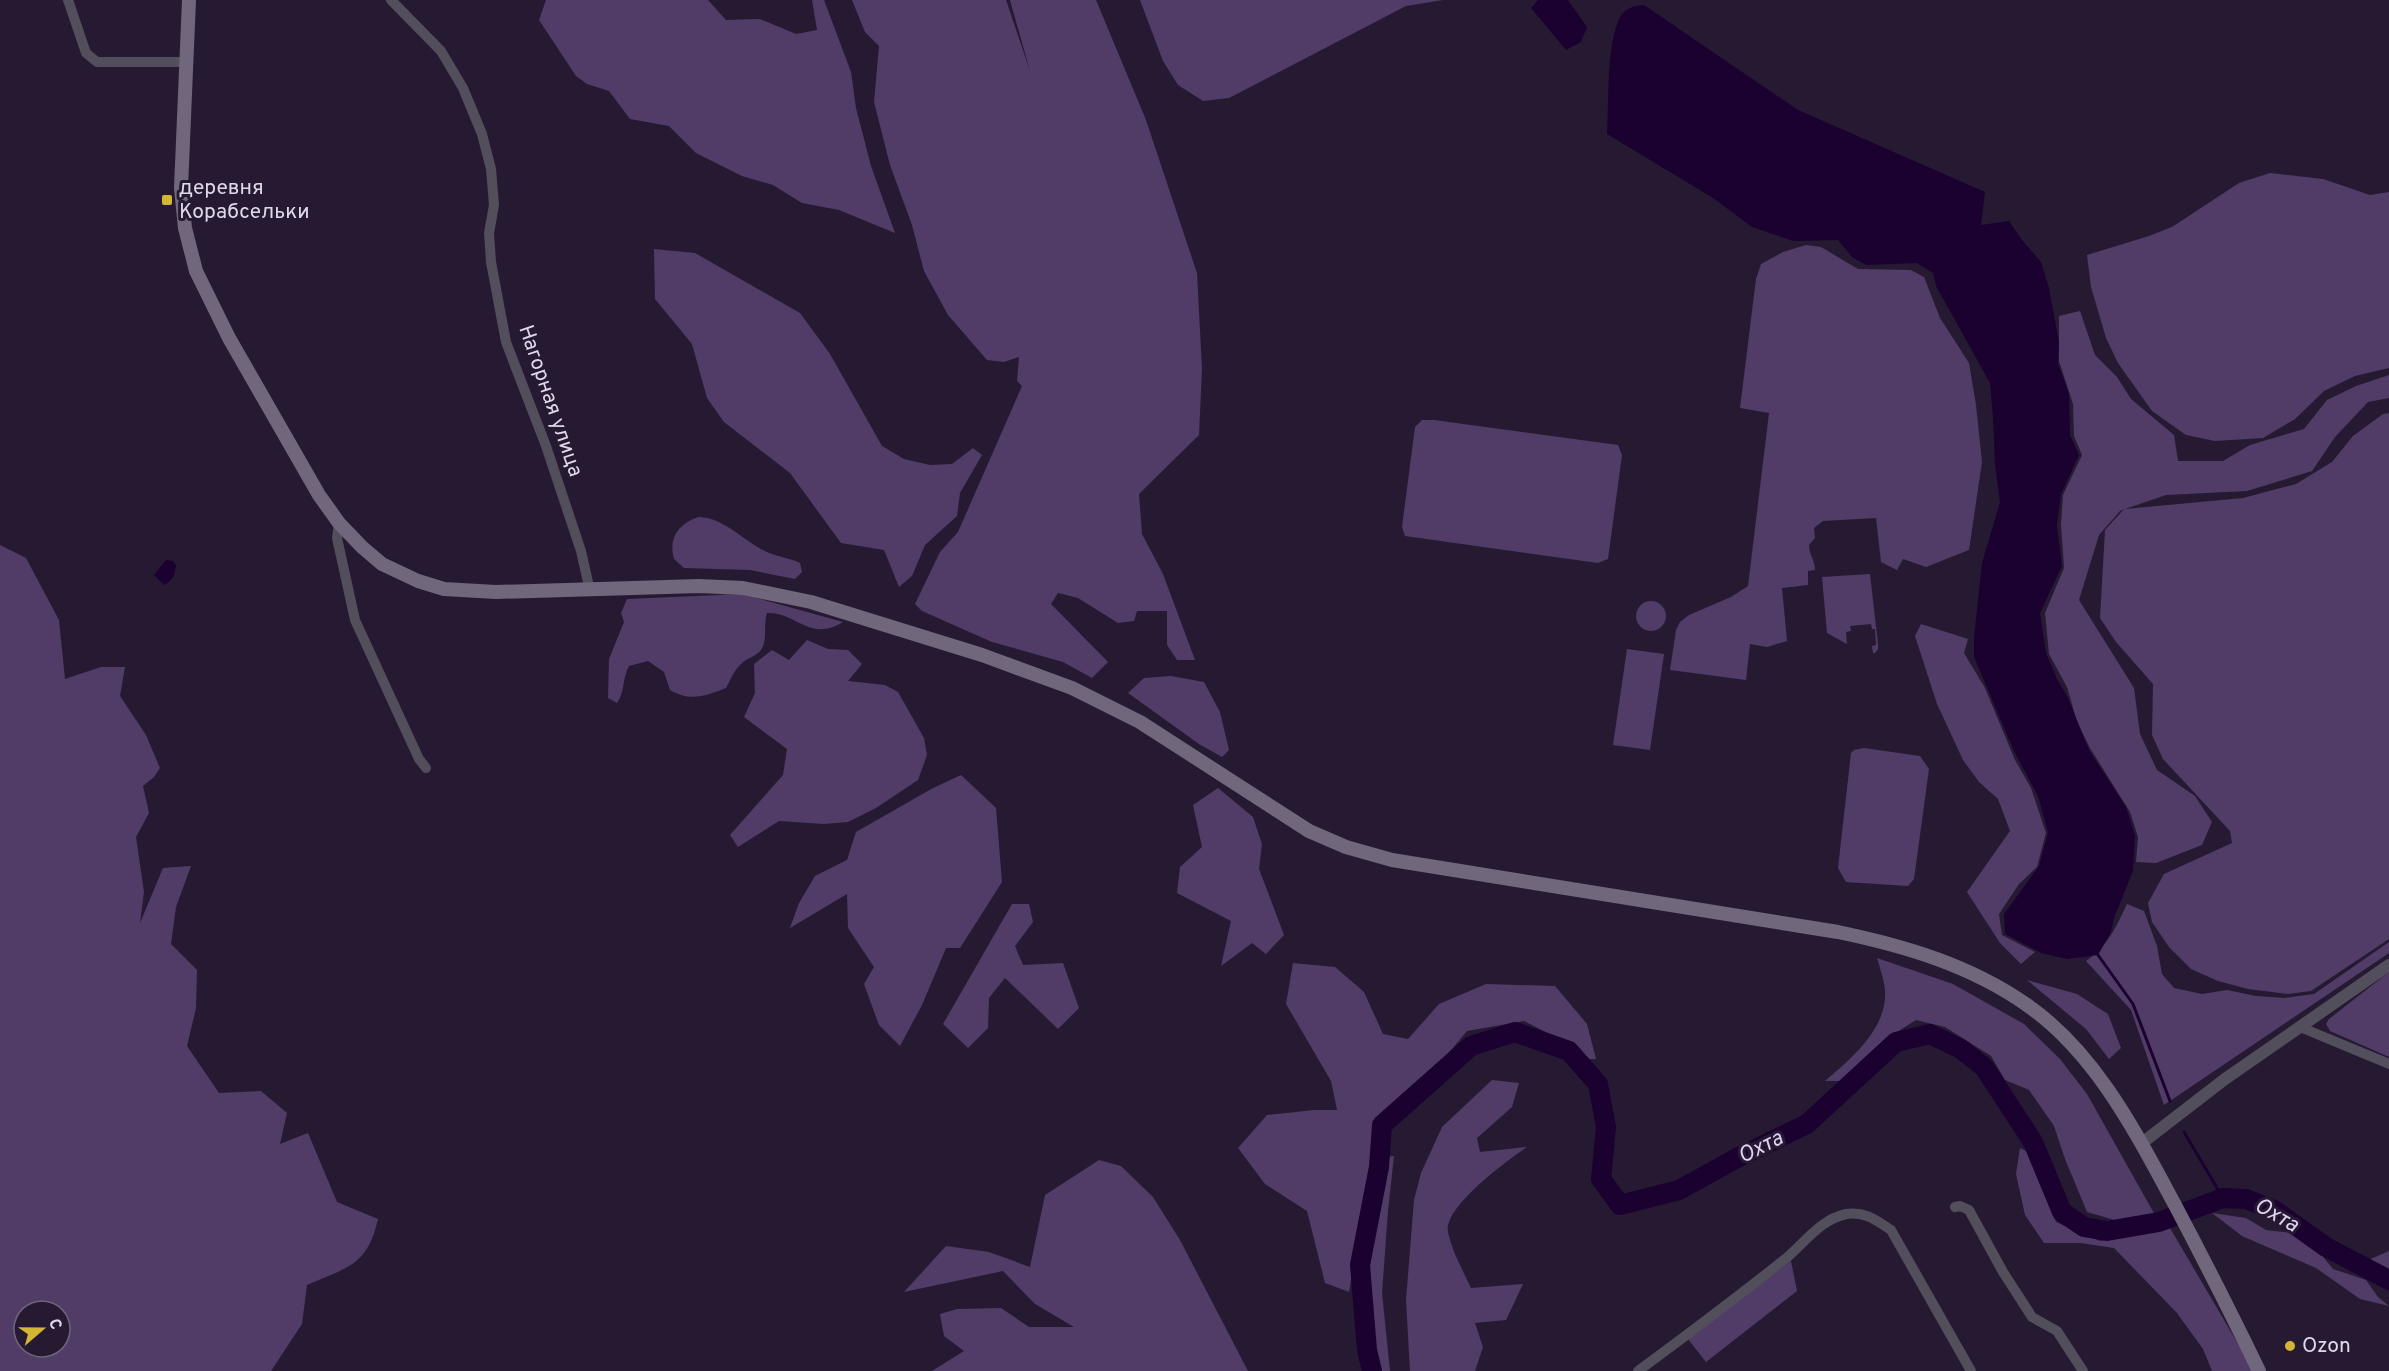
<svg xmlns="http://www.w3.org/2000/svg" width="2389" height="1371" font-family="Overpass,sans-serif">
  <rect width="100%" height="100%" fill="#261a33"/>
  <path fill="#503c67" fill-rule="evenodd" d="M 546,0 L 708,0 L 726,20 L 760,19 L 796,34 L 817,30 L 812,0 L 824,0 L 851,72 L 856,108 L 871,166 L 895,233 L 839,210 L 802,203 L 773,185 L 742,176 L 696,153 L 669,126 L 630,119 L 609,91 L 587,84 L 576,76 L 539,20 Z
    M 852,0 L 1006,0 L 1030,71 L 1010,0 L 1096,0 L 1146,120 L 1197,273 L 1202,369 L 1199,435 L 1139,494 L 1142,534 L 1163,574 L 1195,660 L 1177,660 L 1167,645 L 1167,611 L 1137,611 L 1134,621 L 1118,623 L 1078,598 L 1058,593 L 1051,604 L 1108,662 L 1092,678 L 1063,662 L 992,642 L 922,611 L 915,604 L 940,552 L 958,532 L 1022,386 L 1017,381 L 1019,357 L 1004,362 L 987,360 L 948,315 L 924,271 L 912,225 L 890,165 L 874,102 L 879,46 L 865,32 Z
    M 1140,0 L 1443,0 L 1406,6 L 1229,98 L 1203,101 L 1178,85 L 1163,61 Z
    M 2270,173 L 2323,179 L 2370,195 L 2389,192 L 2389,368 L 2355,376 L 2324,391 L 2295,419 L 2263,438 L 2215,441 L 2186,435 L 2152,411 L 2118,363 L 2106,338 L 2091,287 L 2087,255 L 2149,236 L 2172,227 L 2239,183 Z
    M 1806,245 L 1821,247 L 1858,269 L 1911,270 L 1924,277 L 1940,318 L 1969,363 L 1976,405 L 1982,462 L 1969,550 L 1926,567 L 1903,559 L 1897,570 L 1881,562 L 1876,518 L 1823,521 L 1814,528 L 1815,538 L 1809,545 C 1809,555 1815,560 1815,570 L 1808,571 L 1808,585 L 1782,588 L 1787,641 L 1767,647 L 1750,644 L 1746,680 L 1670,670 L 1676,630 L 1680,622 L 1689,615 L 1731,597 L 1748,586 L 1769,413 L 1740,408 L 1756,279 L 1761,264 L 1783,252 Z
    M 654,249 L 695,253 L 800,313 L 830,354 L 882,446 L 904,459 L 930,465 L 952,464 L 973,448 L 982,455 L 960,493 L 957,516 L 925,545 L 912,576 L 899,587 L 884,550 L 841,543 L 790,473 L 724,422 L 707,398 L 692,344 L 655,299 Z
    M 2080,311 L 2095,355 L 2117,377 L 2131,399 L 2174,435 L 2178,461 L 2223,461 L 2250,445 L 2304,429 L 2327,400 L 2356,386 L 2389,375 L 2389,398 L 2368,402 L 2335,437 L 2312,471 L 2247,491 L 2166,495 L 2125,509 L 2243,498 L 2296,484 L 2332,462 L 2353,436 L 2383,414 L 2389,413 L 2389,939 L 2311,991 L 2288,994 L 2248,989 L 2218,981 L 2191,969 L 2169,947 L 2152,922 L 2148,903 L 2164,874 L 2232,843 L 2230,831 L 2163,759 L 2152,735 L 2153,684 L 2116,642 L 2100,618 L 2105,530 L 2124,509 L 2120,511 L 2099,535 L 2079,600 L 2134,688 L 2140,734 L 2157,770 L 2195,796 L 2212,822 L 2202,845 L 2156,863 L 2136,862 L 2138,837 L 2130,812 L 2090,748 L 2077,722 L 2067,687 L 2049,654 L 2045,613 L 2064,568 L 2061,524 L 2063,495 L 2082,455 L 2074,436 L 2073,404 L 2059,361 L 2059,316 Z
    M 1422,420 L 1434,420 L 1618,445 L 1622,455 L 1608,559 L 1598,563 L 1405,536 L 1402,527 L 1415,427 Z
    M 699,517 C 726,518 745,543 769,553 C 779,557 790,558 800,563 L 802,572 L 795,579 L 750,570 L 684,568 L 674,559 C 668,538 679,523 699,517 Z
    M 0,545 L 26,558 L 59,620 L 65,679 L 101,667 L 125,667 L 120,696 L 146,735 L 160,768 L 154,777 L 143,786 L 149,813 L 136,837 L 144,892 L 140,923 L 163,868 L 191,866 L 176,907 L 171,944 L 197,970 L 196,1008 L 187,1046 L 219,1093 L 261,1091 L 287,1113 L 280,1144 L 308,1133 L 337,1202 L 378,1219 C 367,1267 347,1267 307,1285 L 302,1324 L 271,1371 L 0,1371 ZM 24,1311 L 60,1311 L 60,1347 L 24,1347 Z
    M 1870,574 L 1878,644 L 1878,649 L 1875,653 L 1873,653 L 1872,646 L 1876,645 L 1875,629 L 1872,629 L 1871,624 L 1850,626 L 1851,631 L 1846,632 L 1847,644 L 1827,633 L 1822,577 Z
    M 742,594 L 843,622 C 810,643 795,611 767,613 C 763,624 768,640 761,650 C 757,656 747,658 742,663 C 734,670 731,679 726,688 C 706,696 690,702 670,690 L 664,672 L 648,661 L 629,666 C 622,679 625,692 617,703 L 608,698 L 609,659 L 624,622 L 621,613 L 627,599 Z
    M1636 616a15 15 0 1 1 30 0a15 15 0 1 1-30 0Z
    M 1921,624 L 1968,639 L 1964,653 L 1985,688 L 2015,760 L 2031,788 L 2046,833 L 2037,867 L 2019,884 L 1999,914 L 2002,935 L 2035,952 L 2021,964 L 2000,943 L 1967,892 L 2010,831 L 1998,799 L 1979,782 L 1963,760 L 1937,704 L 1915,636 Z
    M 807,640 L 828,649 L 848,650 L 862,664 L 848,681 L 885,685 L 898,692 L 924,738 L 927,755 L 918,780 L 876,808 L 848,822 L 824,824 L 779,821 L 738,847 L 730,835 L 783,775 L 787,749 L 744,717 L 755,693 L 754,664 L 772,650 L 789,660 Z
    M 1627,649 L 1664,654 L 1650,750 L 1613,745 Z
    M 1171,676 L 1204,682 L 1220,712 L 1229,750 L 1222,757 L 1199,744 L 1128,693 L 1144,678 Z
    M 1864,748 L 1920,756 L 1929,769 L 1914,879 L 1908,886 L 1846,882 L 1838,868 L 1851,753 L 1854,750 Z
    M 961,775 L 996,808 L 1002,882 L 960,948 L 946,948 L 922,1005 L 900,1046 L 879,1025 L 864,984 L 874,967 L 848,928 L 847,894 L 790,928 L 799,903 L 815,876 L 847,860 L 856,832 L 933,788 Z
    M 1218,788 L 1253,817 L 1262,844 L 1259,869 L 1284,935 L 1266,954 L 1252,943 L 1221,966 L 1231,921 L 1177,893 L 1180,867 L 1202,847 L 1193,805 Z
    M 1012,904 L 1029,904 L 1033,922 L 1015,946 L 1023,965 L 1063,963 L 1079,1008 L 1058,1029 L 1005,978 L 989,998 L 988,1028 L 968,1048 L 943,1024 Z
    M 2127,904 L 2144,911 L 2157,946 L 2162,974 L 2174,988 L 2202,994 L 2227,990 L 2256,996 L 2285,998 L 2314,994 L 2389,942 L 2389,953 L 2164,1105 L 2131,1010 L 2086,961 C 2108,946 2116,927 2127,904 Z
    M 1877,958 L 1953,984 L 2024,1024 L 2060,1059 L 2087,1094 L 2155,1215 L 2118,1221 L 2087,1212 L 2065,1159 L 2054,1126 L 2029,1090 L 2005,1080 L 1991,1056 L 1945,1027 L 1916,1020 L 1889,1037 L 1879,1054 L 1858,1069 L 1847,1081 L 1825,1081 C 1851,1059 1888,1028 1885,990 C 1884,980 1880,968 1877,958 Z
    M 1293,963 L 1335,967 L 1364,992 L 1383,1034 L 1408,1039 L 1439,1004 L 1486,984 L 1555,986 L 1587,1024 L 1596,1059 L 1585,1059 L 1573,1046 L 1524,1021 L 1467,1031 L 1431,1074 L 1378,1118 L 1349,1292 L 1325,1283 L 1307,1211 L 1265,1184 L 1238,1148 L 1267,1115 L 1314,1110 L 1337,1110 L 1331,1081 L 1286,1004 Z
    M 2389,972 L 2389,1057 L 2330,1031 L 2326,1024 L 2329,1019 Z
    M 2027,980 L 2077,994 L 2108,1014 L 2121,1048 L 2109,1059 L 2086,1029 Z
    M 1492,1080 L 1519,1083 L 1512,1107 L 1477,1138 L 1480,1152 L 1527,1147 C 1508,1160 1443,1207 1448,1232 C 1452,1251 1463,1271 1471,1288 L 1523,1284 L 1506,1320 L 1475,1323 L 1483,1347 L 1475,1371 L 1410,1371 L 1406,1300 L 1414,1200 L 1421,1173 L 1442,1127 Z
    M 2020,1148 L 2032,1154 L 2056,1222 L 2100,1241 L 2170,1228 L 2254,1371 L 2212,1371 L 2203,1349 L 2177,1313 L 2114,1248 L 2081,1243 L 2044,1243 L 2025,1215 L 2016,1174 Z
    M 1394,1156 L 1388,1211 L 1382,1293 L 1390,1371 L 1379,1371 L 1367,1265 L 1386,1157 Z
    M 1099,1160 L 1121,1166 L 1153,1197 L 1180,1240 L 1248,1371 L 932,1371 L 964,1351 L 944,1336 L 940,1314 L 957,1309 L 1001,1308 L 1029,1327 L 1074,1327 L 1035,1304 L 1003,1271 L 904,1292 L 946,1246 L 989,1252 L 1030,1267 L 1045,1195 Z
    M 2212,1213 L 2246,1218 L 2266,1230 L 2292,1233 L 2316,1248 L 2333,1269 L 2366,1280 L 2378,1297 L 2389,1306 L 2360,1299 L 2316,1268 L 2242,1236 Z
    M 2389,1251 L 2389,1271 L 2366,1261 Z
    M 1791,1261 L 1797,1291 L 1706,1362 L 1688,1339 Z"/>
  <path fill="#1b0130" d="M 1538,0 L 1568,0 L 1587,27 L 1581,42 L 1566,50 L 1531,8 Z
    M 1644,5 L 1798,110 L 1985,192 L 1981,225 L 2009,221 L 2022,240 L 2041,262 L 2049,288 L 2059,342 L 2058,363 L 2069,394 L 2070,435 L 2079,455 L 2061,494 L 2057,526 L 2062,566 L 2040,613 L 2046,653 L 2057,679 L 2068,698 L 2089,750 L 2126,807 L 2135,836 L 2133,871 L 2114,918 L 2111,932 L 2098,955 L 2067,959 L 2041,953 L 2005,934 L 2004,914 L 2039,866 L 2048,832 L 2038,796 L 2014,751 L 1974,657 L 1974,637 L 1982,563 L 2000,502 L 1995,465 L 1993,418 L 1990,383 L 1936,286 L 1933,273 L 1917,263 L 1866,265 L 1852,257 L 1838,240 L 1793,241 L 1752,227 L 1713,198 L 1607,134 C 1609,102 1606,45 1620,17 C 1625,8 1634,6 1644,5 Z
    M 166,560 L 173,561 L 176,565 C 175,574 173,581 164,585 L 154,575 Z"/>
  <g fill="none" stroke-linecap="round" stroke-linejoin="round">
    <path stroke="#1b0130" stroke-width="3" d="M 2098,955 L 2133,1004 L 2170,1101
      M 2184,1132 L 2223,1198"/>
    <path stroke="#1b0130" stroke-width="20" d="M 1372,1371 L 1367,1350 L 1360,1265 L 1379,1167 L 1382,1125 L 1471,1046 L 1515,1032 L 1569,1051 L 1598,1084 L 1606,1127 L 1601,1179 L 1620,1205 L 1679,1190 L 1737,1158 L 1807,1124 L 1896,1042 L 1930,1034 L 1961,1049 L 1984,1067 L 2033,1142 L 2062,1212 L 2084,1227 L 2107,1231 L 2159,1222 L 2223,1198 L 2246,1199 L 2274,1210 L 2326,1247 L 2389,1280"/>
    <path stroke="#534e5b" stroke-width="10" d="M 68,0 L 86,53 L 97,62 L 187,62
      M 391,0 L 441,51 L 463,88 L 482,134 L 491,169 L 494,205 L 489,233 L 491,262 L 506,342 L 546,446 L 581,551 L 590,591
      M 339,523 L 337,538 L 355,620 L 419,759 L 426,768
      M 2300,1027 L 2389,1064
      M 1955,1207 L 1960,1206 L 1969,1210 L 2003,1272 L 2032,1317 L 2057,1331 L 2083,1371
      M 1638,1371 C 1687,1335 1736,1298 1784,1260 C 1804,1244 1819,1220 1846,1214 C 1865,1211 1876,1220 1891,1230 L 1971,1371"/>
    <path stroke="#534e5b" stroke-width="12" d="M 2142,1143 L 2225,1079 L 2389,965"/>
    <path stroke="#70677c" stroke-width="14" d="M 189,0 L 181,188 L 185,228 L 196,271 L 229,338 L 319,495 L 339,523 L 362,547 L 382,564 L 418,581 L 444,589 L 496,592 L 699,586 L 743,588 L 811,602 L 982,655 L 1072,688 L 1140,722 L 1309,831 L 1346,847 L 1392,860 L 1838,932 C 1905,946 1970,965 2027,1005 C 2096,1053 2136,1133 2175,1205 C 2204,1260 2232,1315 2259,1371"/>
  </g>
  <g fill="#d4b635" stroke="#261a33" stroke-width="2">
    <rect x="161" y="194" width="12" height="12" rx="3"/>
    <circle cx="2290" cy="1346" r="6"/>
  </g>
  <g text-anchor="middle" dominant-baseline="central" stroke-width="6" stroke-linejoin="round" paint-order="stroke">
    <g font-size="21" fill="#e0d8ea" stroke="#261a33" text-anchor="start">
      <text x="179" y="188">деревня<tspan x="179" dy="24">Корабсельки</tspan></text>
      <text x="2302" y="1346">Ozon</text>
    </g>
    <g font-size="21" fill="#e0d8ea" stroke="#261a33">
      <text transform="translate(550 401) rotate(71)">Нагорная улица</text>
    </g>
    <g font-size="22" font-style="italic" fill="#e0d2f3" stroke="#261a33">
      <text transform="translate(1761 1148) rotate(-27)">Охта</text>
      <text transform="translate(2276 1216) rotate(30)">Охта</text>
    </g>
  </g>
  <g transform="translate(42 1329) rotate(70)"><circle r="28" fill="#261a33" stroke="#70667c" stroke-width="1.5"/>
  <path d="M0-4.5L10 22L0 15L-10 22Z" fill="#d4b635"/>
  <text y="-9" font-size="16" font-weight="bold" text-anchor="middle" fill="#e0d8ea">С</text>
  </g>
</svg>
